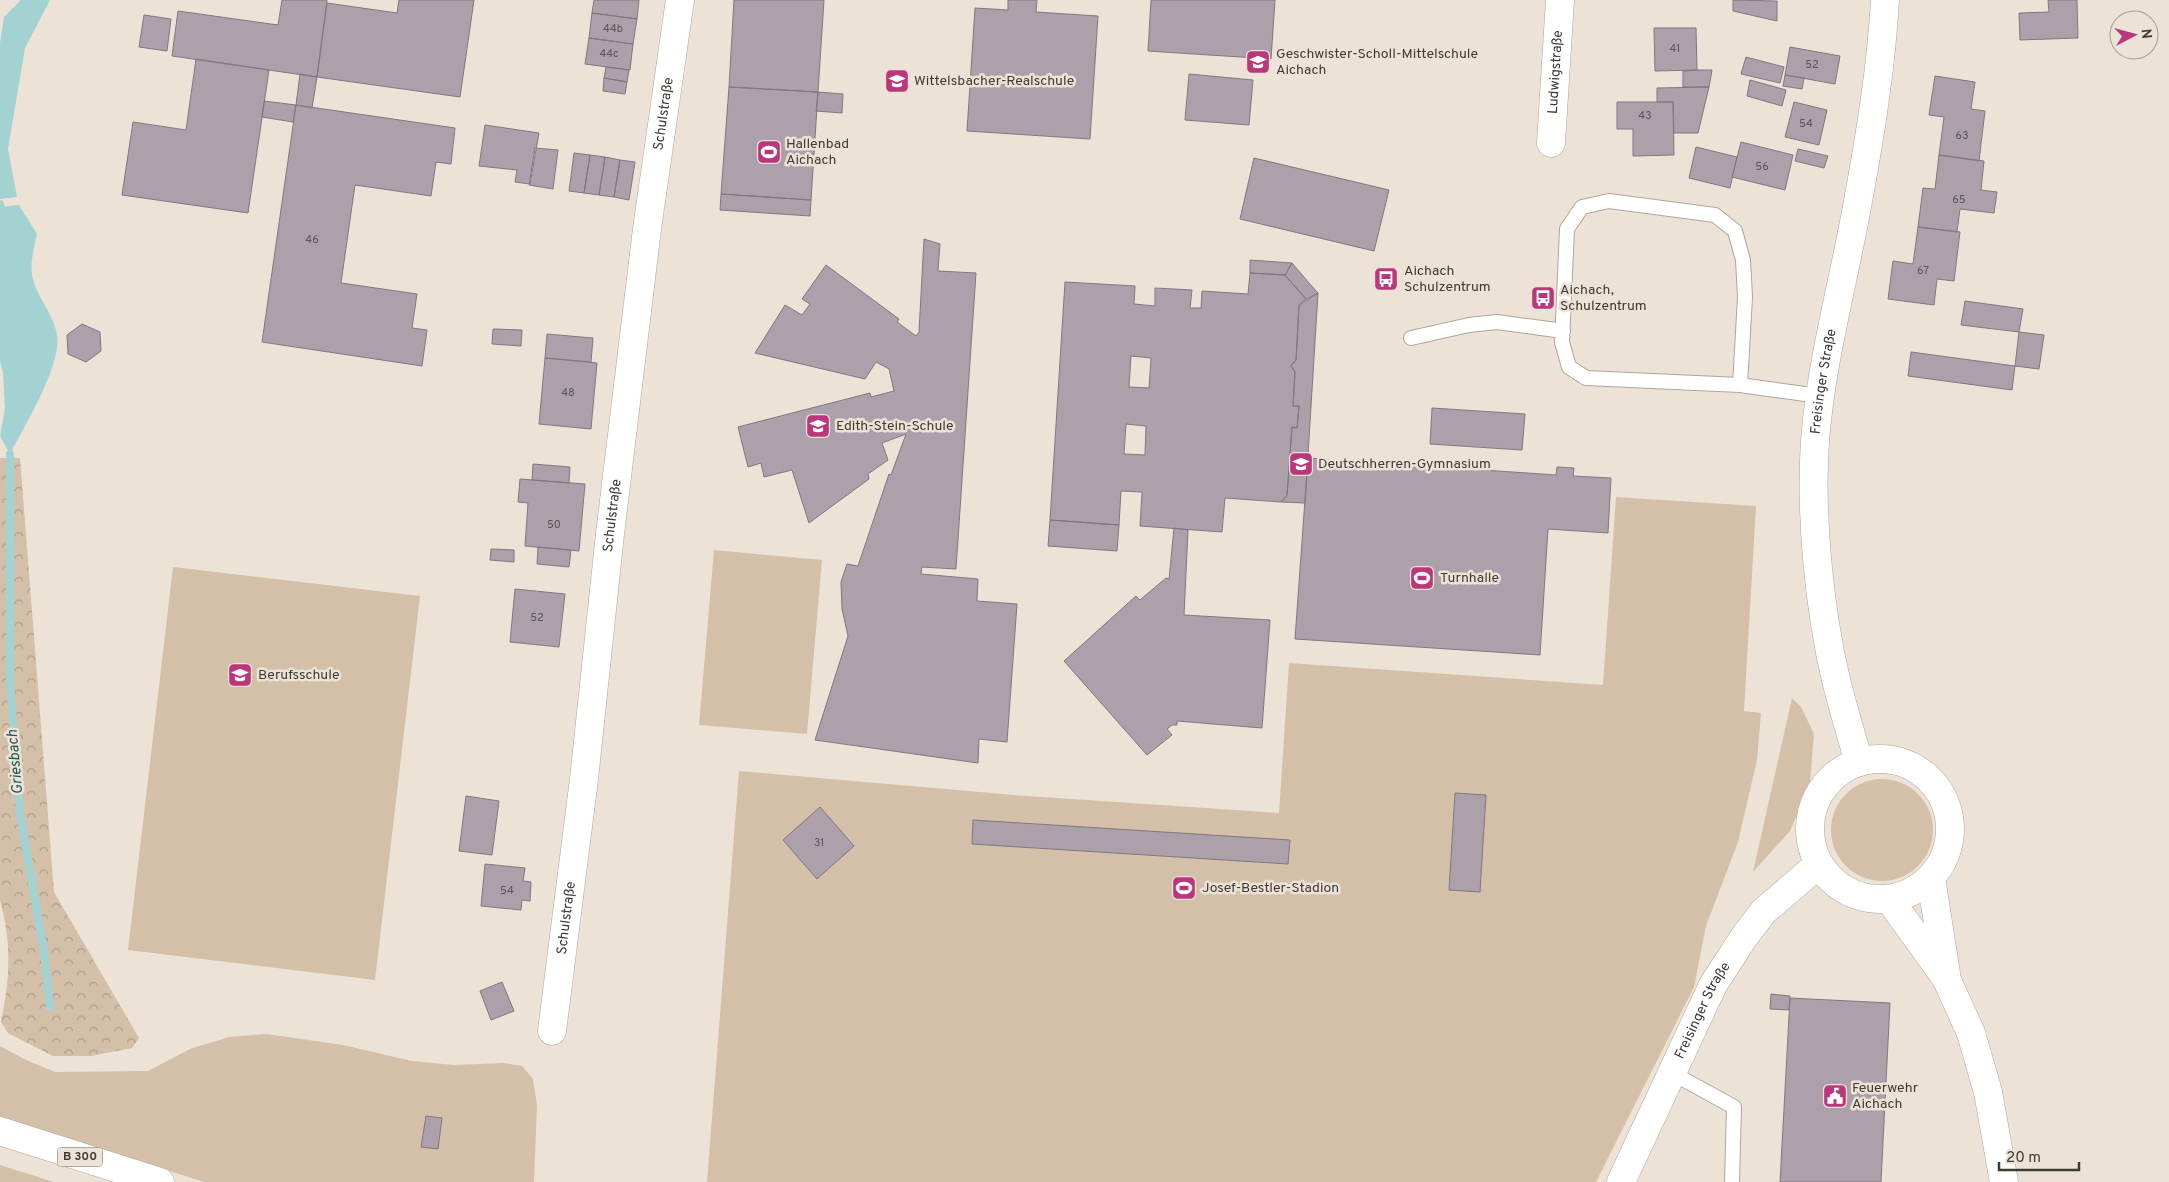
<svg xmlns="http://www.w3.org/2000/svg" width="2169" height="1182" font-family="Overpass,sans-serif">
  <defs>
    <pattern id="forest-crowns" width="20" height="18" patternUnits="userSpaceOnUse" patternTransform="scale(1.25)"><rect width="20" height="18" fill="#d4c0a8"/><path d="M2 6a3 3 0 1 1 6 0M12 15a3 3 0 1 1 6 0" fill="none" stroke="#ad9d8a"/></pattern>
  </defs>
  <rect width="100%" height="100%" fill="#ece2d6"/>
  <path fill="#d4c0a8" d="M 1616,497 L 1756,506 L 1744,711 L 1761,713 L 1757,760 L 1738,842 L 1706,926 L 1694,987 L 1596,1182 L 707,1182 L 739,771 L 1014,795 L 1279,813 L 1289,663 L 1603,685 Z
    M 714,550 L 822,560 L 807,734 L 699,725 Z
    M 173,567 L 420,596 L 375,980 L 128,950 Z
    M 1792,698 L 1801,707 L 1814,734 L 1810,783 L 1790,831 L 1753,872 Z
    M1831 830a51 51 0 1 1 102 0a51 51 0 1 1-102 0Z
    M 267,1034 L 343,1045 L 412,1061 L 454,1065 L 504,1063 L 522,1066 L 533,1079 L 537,1105 L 534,1182 L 204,1182 L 0,1117 L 0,1046 L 26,1060 L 55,1072 L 148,1071 L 190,1049 L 229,1037 Z
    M 0,1165 L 54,1182 L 0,1182 Z"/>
  <path fill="url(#forest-crowns)" d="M 0,458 L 20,458 L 54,892 L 139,1038 L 132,1048 L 91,1056 L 53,1056 L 8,1033 L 1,1022 C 10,977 12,945 0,900 Z"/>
  <path fill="#a3d2d2" d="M 21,0 L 50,0 L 25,48 L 8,149 L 17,197 L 0,199 L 0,43 L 4,17 Z
    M 19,205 L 37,234 C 34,248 30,261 32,275 C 36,297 54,314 57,335 C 62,365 24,427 10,454 L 0,436 L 5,408 L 3,372 L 0,362 L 0,209 L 1,207 Z"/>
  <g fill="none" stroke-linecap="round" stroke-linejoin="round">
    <path stroke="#a3d2d2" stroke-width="8" d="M 0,204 L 1,207
      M 10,454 L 10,684 L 20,813 L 44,952 L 50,1007"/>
  </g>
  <path fill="#aca1ab" stroke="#827780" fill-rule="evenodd" d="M 282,0 L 327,0 L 317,77 L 172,56 L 178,11 L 278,25 Z
    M 399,0 L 474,0 L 460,97 L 317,77 L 327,3 L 397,13 Z
    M 594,0 L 639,0 L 637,19 L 592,13 Z
    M 734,0 L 824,0 L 818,92 L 729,87 Z
    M 1008,0 L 1037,0 L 1036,12 L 1098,16 L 1090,139 L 967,131 L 975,8 L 1008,10 Z
    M 1151,0 L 1275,0 L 1271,59 L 1148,51 Z
    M 1733,0 L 1777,1 L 1777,21 L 1733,11 Z
    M 2048,0 L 2077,0 L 2078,38 L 2020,40 L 2019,13 L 2049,12 Z
    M 592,13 L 637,19 L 633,44 L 589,38 Z
    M 144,15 L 171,19 L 167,51 L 139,47 Z
    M 1654,28 L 1696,28 L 1697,70 L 1655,71 Z
    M 589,38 L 633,44 L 630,70 L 585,64 Z
    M 1790,47 L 1840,56 L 1835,84 L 1785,75 Z
    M 1746,57 L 1784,67 L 1780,83 L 1741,74 Z
    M 196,59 L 269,70 L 248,213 L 122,195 L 133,122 L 186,130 Z
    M 606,67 L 629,70 L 627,82 L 604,78 Z
    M 1697,70 L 1712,70 L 1709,87 L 1683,87 L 1683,71 Z
    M 300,74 L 317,77 L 312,108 L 296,105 Z
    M 1189,74 L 1253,80 L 1249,125 L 1185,120 Z
    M 1785,75 L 1804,78 L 1802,89 L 1783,86 Z
    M 1935,76 L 1975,82 L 1971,109 L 1985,111 L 1979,161 L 1939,155 L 1944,117 L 1929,115 Z
    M 604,78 L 627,82 L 625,94 L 603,91 Z
    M 1750,80 L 1786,90 L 1782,106 L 1747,96 Z
    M 729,87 L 818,92 L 811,200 L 721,194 Z
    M 1709,87 L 1698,133 L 1674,133 L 1673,102 L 1657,102 L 1657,88 Z
    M 818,92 L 843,94 L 842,113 L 816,111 Z
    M 264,101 L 296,105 L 293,122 L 262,117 Z
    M 1617,102 L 1673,102 L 1674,155 L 1633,156 L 1633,129 L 1617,129 Z
    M 1794,102 L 1827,110 L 1819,145 L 1785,137 Z
    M 296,105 L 455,128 L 451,164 L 436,162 L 431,196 L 355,185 L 341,283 L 417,294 L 412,328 L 427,330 L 422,366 L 262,342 Z
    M 485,125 L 539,133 L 530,184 L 515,182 L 517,170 L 479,166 Z
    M 1741,142 L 1793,155 L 1785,190 L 1732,177 Z
    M 1696,147 L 1737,157 L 1730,188 L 1689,178 Z
    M 535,148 L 558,150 L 553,189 L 529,185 Z
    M 1798,149 L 1828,156 L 1824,168 L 1795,161 Z
    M 574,153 L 590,155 L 584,193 L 569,191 Z
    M 590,155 L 605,157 L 599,195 L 584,193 Z
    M 1939,155 L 1984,161 L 1981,190 L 1997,192 L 1994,213 L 1960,209 L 1957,232 L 1918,227 L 1923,188 L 1935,189 Z
    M 605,157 L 620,160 L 614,197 L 599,195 Z
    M 1254,158 L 1389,190 L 1374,251 L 1240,219 Z
    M 620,160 L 635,162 L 629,200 L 614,197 Z
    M 721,194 L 811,200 L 810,216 L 720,210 Z
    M 1918,227 L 1960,232 L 1954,281 L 1937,279 L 1934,305 L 1888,299 L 1893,261 L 1913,264 Z
    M 924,239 L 940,244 L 938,271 L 976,273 L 956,569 L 922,567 L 921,574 L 978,579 L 977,601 L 1017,604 L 1007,742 L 979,739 L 978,763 L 815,740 L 848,636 L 842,609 L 841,582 L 847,564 L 858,566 L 889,474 L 891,475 L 906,434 L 882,443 L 888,460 L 868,474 L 869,479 L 809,523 L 792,470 L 764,477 L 761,463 L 748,467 L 738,427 L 870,393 L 871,397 L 894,391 L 889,369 L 876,362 L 865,379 L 755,353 L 785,305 L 802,315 L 810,304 L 802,299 L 826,265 L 899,319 L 897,322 L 916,336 L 919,332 Z
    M 1250,260 L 1292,263 L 1285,275 L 1250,273 Z
    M 1292,263 L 1309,283 L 1318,293 L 1306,299 L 1285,275 Z
    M 1250,273 L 1285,275 L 1306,299 L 1299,305 L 1296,360 L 1291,366 L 1295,372 L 1293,406 L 1299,406 L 1297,428 L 1292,427 L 1287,495 L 1281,502 L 1225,498 L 1222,532 L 1140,526 L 1142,492 L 1121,491 L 1119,525 L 1050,520 L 1065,282 L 1135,286 L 1134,304 L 1155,306 L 1155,288 L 1192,290 L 1190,308 L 1201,308 L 1202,291 L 1248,294 ZM 1131,356 L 1151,358 L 1149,388 L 1129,387 ZM 1126,424 L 1146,426 L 1145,455 L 1124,454 Z
    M 1318,293 L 1305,503 L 1281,502 L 1287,495 L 1292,427 L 1297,428 L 1299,406 L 1293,406 L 1295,372 L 1291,366 L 1296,360 L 1299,305 Z
    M 1965,301 L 2023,309 L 2019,332 L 1961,325 Z
    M 82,324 L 100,332 L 101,351 L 86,362 L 68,354 L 67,335 Z
    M 493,329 L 522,330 L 521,346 L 492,344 Z
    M 2019,332 L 2044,335 L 2039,369 L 2015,366 Z
    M 547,334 L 593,338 L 591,362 L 545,358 Z
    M 1911,352 L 2015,366 L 2012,390 L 1908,376 Z
    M 545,358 L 597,363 L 591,429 L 539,424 Z
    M 1432,408 L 1525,414 L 1522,450 L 1430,444 Z
    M 1308,458 L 1556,475 L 1557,467 L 1574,468 L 1573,476 L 1611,478 L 1608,533 L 1548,529 L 1540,655 L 1295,639 Z
    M 533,464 L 570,467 L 569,483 L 532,480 Z
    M 520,479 L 585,484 L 579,551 L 525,546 L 528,503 L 518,502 Z
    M 1050,520 L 1119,525 L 1117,551 L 1048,546 Z
    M 1174,528 L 1188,530 L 1184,615 L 1270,620 L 1262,728 L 1177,721 L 1177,725 L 1172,725 L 1167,729 L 1172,735 L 1147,755 L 1064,661 L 1136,596 L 1140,600 L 1166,578 L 1169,579 Z
    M 538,547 L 571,550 L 569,567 L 537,564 Z
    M 491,549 L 514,550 L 514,562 L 490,560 Z
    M 515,589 L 565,594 L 559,647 L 510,642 Z
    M 1455,793 L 1486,795 L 1480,892 L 1449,890 Z
    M 466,796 L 499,801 L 492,855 L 459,851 Z
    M 820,807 L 854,846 L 817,879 L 783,840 Z
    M 973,820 L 1290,840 L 1288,864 L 972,844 Z
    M 485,864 L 525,868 L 523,881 L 531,882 L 530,901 L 522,900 L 521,910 L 481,906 Z
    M 502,982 L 514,1011 L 491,1020 L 480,991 Z
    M 1771,994 L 1790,996 L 1789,1010 L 1770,1009 Z
    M 1790,998 L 1890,1003 L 1881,1182 L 1780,1182 Z
    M 426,1116 L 442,1118 L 438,1149 L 421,1147 Z"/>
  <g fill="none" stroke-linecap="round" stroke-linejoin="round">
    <defs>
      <path id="service" d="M 1411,338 L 1469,325 L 1497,322 L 1563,331
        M 1740,385 L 1745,297 L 1743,260 L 1735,231 L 1715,215 L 1609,201 L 1582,207 L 1567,229 L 1562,342 L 1569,367 L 1586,378 L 1740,385 L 1819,396
        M 1672,1073 L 1734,1107 L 1732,1182"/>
      <g id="minor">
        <path id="s1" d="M 1551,143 L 1560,0"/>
        <path id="s2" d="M 552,1031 L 584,779 L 610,534 L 647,229 L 680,0"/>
      </g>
      <g id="secondary">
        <circle cx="1880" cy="829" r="70"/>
        <path id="s3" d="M 1859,762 C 1851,735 1843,708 1836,680 C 1819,608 1810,514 1815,441 C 1821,363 1842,288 1856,212 C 1869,142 1881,71 1885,0"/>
        <path id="s4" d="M 1621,1182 L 1713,985 L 1744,937 L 1764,911 L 1819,864"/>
      </g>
      <path id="trunk" d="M 1931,878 L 1946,974
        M 1889,899 L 1946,978 L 1971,1033 L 1988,1092 L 2004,1182
        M 0,1131 L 160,1182"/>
    </defs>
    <use href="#service" stroke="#afa59a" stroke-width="16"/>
    <use href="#minor" stroke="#afa59a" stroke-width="29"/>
    <use href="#secondary" stroke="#afa59a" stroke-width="29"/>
    <use href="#trunk" stroke="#afa59a" stroke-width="29"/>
    <use href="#service" stroke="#fff" stroke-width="14"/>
    <use href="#minor" stroke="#fff" stroke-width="28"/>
    <use href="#secondary" stroke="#fff" stroke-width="28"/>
    <use href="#trunk" stroke="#fff" stroke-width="28"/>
  </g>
  <defs>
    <symbol id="school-square" viewBox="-11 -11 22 22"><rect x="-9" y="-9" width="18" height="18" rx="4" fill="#bb377b" stroke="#ece2d6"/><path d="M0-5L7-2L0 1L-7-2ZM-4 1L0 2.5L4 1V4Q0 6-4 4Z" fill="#fff"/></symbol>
    <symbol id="stadium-square" viewBox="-11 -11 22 22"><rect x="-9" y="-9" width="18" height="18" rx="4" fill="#bb377b" stroke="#ece2d6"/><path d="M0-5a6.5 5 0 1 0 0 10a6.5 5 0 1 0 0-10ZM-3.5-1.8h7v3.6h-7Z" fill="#fff"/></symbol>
    <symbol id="bus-square" viewBox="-11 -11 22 22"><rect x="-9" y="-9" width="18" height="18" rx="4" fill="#bb377b" stroke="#ece2d6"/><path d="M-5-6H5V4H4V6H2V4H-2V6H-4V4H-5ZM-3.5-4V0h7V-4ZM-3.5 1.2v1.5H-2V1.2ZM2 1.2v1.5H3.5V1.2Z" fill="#fff"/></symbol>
    <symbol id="civic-square" viewBox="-11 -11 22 22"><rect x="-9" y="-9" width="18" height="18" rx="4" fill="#bb377b" stroke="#ece2d6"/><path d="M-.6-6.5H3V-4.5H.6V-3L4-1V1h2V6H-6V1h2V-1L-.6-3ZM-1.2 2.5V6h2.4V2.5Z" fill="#fff"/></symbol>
  </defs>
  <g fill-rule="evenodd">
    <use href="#school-square" x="1244" y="48" width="28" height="28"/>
    <use href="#school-square" x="883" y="67" width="28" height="28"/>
    <use href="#stadium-square" x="755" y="138" width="28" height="28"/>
    <use href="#bus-square" x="1372" y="265" width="28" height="28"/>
    <use href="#bus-square" x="1529" y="284" width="28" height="28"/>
    <use href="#school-square" x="804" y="412" width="28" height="28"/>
    <use href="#school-square" x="1287" y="450" width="28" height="28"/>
    <use href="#stadium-square" x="1408" y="564" width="28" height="28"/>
    <use href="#school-square" x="226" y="661" width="28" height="28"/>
    <use href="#stadium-square" x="1170" y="874" width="28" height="28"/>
    <use href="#civic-square" x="1821" y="1082" width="28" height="28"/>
  </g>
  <g text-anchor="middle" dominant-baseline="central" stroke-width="5" stroke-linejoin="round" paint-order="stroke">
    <g font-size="11" fill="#5a5452">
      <text x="613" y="29">44b</text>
      <text x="1675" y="49">41</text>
      <text x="609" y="54">44c</text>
      <text x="1812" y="65">52</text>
      <text x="1645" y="116">43</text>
      <text x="1806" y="124">54</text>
      <text x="1962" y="136">63</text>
      <text x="1762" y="167">56</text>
      <text x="1959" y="200">65</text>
      <text x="312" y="240">46</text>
      <text x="1923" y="271">67</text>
      <text x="568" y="393">48</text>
      <text x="554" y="525">50</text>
      <text x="537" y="618">52</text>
      <text x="819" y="843">31</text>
      <text x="507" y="891">54</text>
    </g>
    <rect fill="#ece2d6" stroke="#726c65" stroke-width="1" x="57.5" y="1147.5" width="45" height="19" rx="4"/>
    <g font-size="12" font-weight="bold" fill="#3e3a35">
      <text x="80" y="1157">B 300</text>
    </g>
    <g font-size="14" fill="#3e3a35" stroke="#ece2d6" text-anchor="start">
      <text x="1276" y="54">Geschwister-Scholl-Mittelschule<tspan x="1276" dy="16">Aichach</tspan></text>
      <text x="914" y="81">Wittelsbacher-Realschule</text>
      <text x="786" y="144">Hallenbad<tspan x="786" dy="16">Aichach</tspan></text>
      <text x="1404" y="271">Aichach<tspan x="1404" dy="16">Schulzentrum</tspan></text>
      <text x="1560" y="290">Aichach,<tspan x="1560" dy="16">Schulzentrum</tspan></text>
      <text x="836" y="426">Edith-Stein-Schule</text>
      <text x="1318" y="464">Deutschherren-Gymnasium</text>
      <text x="1440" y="578">Turnhalle</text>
      <text x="258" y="675">Berufsschule</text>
      <text x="1202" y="888">Josef-Bestler-Stadion</text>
      <text x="1852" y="1088">Feuerwehr<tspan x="1852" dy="16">Aichach</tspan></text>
    </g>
    <g font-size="14" fill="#3e3a35" stroke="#ece2d6">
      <text stroke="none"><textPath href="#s1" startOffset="71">Ludwigstraße</textPath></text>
      <text stroke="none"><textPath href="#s2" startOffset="924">Schulstraße</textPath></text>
      <text stroke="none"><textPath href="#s3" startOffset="386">Freisinger Straße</textPath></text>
      <text stroke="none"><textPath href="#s2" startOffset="519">Schulstraße</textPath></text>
      <text stroke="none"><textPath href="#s2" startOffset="114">Schulstraße</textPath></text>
      <text stroke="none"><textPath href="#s4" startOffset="190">Freisinger Straße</textPath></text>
    </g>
    <g font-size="15" font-style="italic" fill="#135657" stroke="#ece2d6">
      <text transform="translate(16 762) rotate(-95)">Griesbach</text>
    </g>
  </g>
  <g transform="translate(2134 35) rotate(84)"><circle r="24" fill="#ece2d6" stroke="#a69f96"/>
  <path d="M0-4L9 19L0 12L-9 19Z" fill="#bb377b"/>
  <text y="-8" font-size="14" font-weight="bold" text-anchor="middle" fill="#3e3a35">N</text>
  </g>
  <path d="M1999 1162v8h80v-8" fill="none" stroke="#3e3a35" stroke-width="2.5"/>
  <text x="2006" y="1162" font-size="15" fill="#3e3a35" stroke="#ece2d6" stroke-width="4" paint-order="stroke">20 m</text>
</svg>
